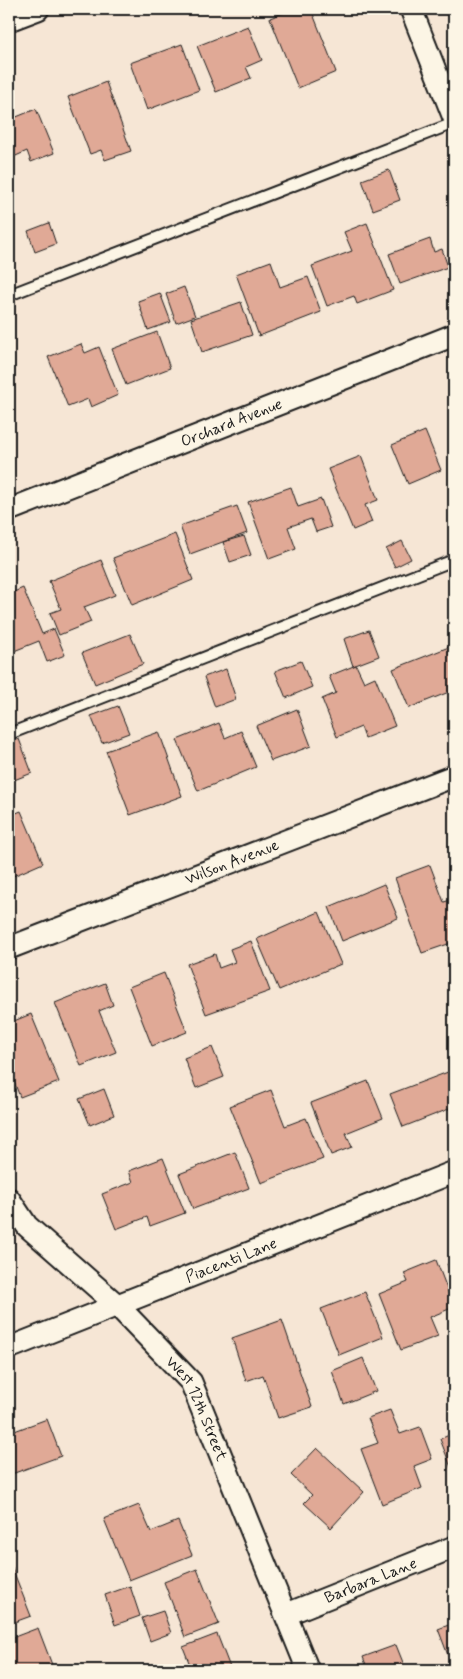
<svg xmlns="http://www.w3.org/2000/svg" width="463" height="1679" font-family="Mynerve,sans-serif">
  <rect width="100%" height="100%" fill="#f6e6d5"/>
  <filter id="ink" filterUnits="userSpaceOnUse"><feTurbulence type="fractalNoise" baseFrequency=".02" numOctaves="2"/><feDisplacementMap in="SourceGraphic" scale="10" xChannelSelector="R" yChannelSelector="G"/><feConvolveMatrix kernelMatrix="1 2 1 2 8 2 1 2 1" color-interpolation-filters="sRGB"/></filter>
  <g filter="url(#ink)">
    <path fill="#e0a996" stroke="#1c1c1c" d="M 293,9 L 311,9 L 336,72 L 298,88 L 270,18 Z
      M 248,26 L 262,60 L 246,67 L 251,78 L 216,92 L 197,46 Z
      M 182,44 L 199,90 L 147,110 L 130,63 Z
      M 106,82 L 131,151 L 105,160 L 101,150 L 90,154 L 68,97 Z
      M 36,109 L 54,153 L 31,162 L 27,151 L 9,159 L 9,120 Z
      M 389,170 L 400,200 L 373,210 L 362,180 Z
      M 49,223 L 56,244 L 35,252 L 28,231 Z
      M 367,223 L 393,290 L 357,304 L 354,296 L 327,306 L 312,266 L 352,251 L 344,232 Z
      M 430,239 L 434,252 L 442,249 L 448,267 L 400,284 L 389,254 Z
      M 271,261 L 280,287 L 308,277 L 321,312 L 259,336 L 236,274 Z
      M 184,287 L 195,316 L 176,323 L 166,294 Z
      M 160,293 L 171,322 L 148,330 L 138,301 Z
      M 241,302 L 252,335 L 202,352 L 191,319 Z
      M 157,332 L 170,368 L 126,385 L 112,349 Z
      M 81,344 L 85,353 L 99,347 L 118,395 L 91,407 L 88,399 L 68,407 L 48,357 Z
      M 425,431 L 441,470 L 408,484 L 392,445 Z
      M 361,456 L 378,500 L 365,505 L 372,522 L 353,530 L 328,469 Z
      M 291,487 L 298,507 L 321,499 L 331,527 L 316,532 L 311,519 L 288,527 L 296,549 L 269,559 L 248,502 Z
      M 237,506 L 247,533 L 190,554 L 180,526 Z
      M 175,534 L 193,580 L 132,605 L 113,558 Z
      M 244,536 L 251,555 L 230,562 L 223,542 Z
      M 402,541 L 411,559 L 395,567 L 386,549 Z
      M 101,560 L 115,595 L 84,607 L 91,622 L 59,635 L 50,613 L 61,609 L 49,581 Z
      M 23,588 L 42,634 L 54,629 L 65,655 L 47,662 L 39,641 L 9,653 L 9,594 Z
      M 369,630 L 379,656 L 353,666 L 344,639 Z
      M 130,634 L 143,664 L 95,684 L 82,653 Z
      M 454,645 L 454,690 L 409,708 L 393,669 Z
      M 301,661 L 312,687 L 286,698 L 275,671 Z
      M 356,665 L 364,682 L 375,677 L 395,726 L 365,738 L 361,727 L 337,737 L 322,699 L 336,693 L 329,676 Z
      M 226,669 L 236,699 L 215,707 L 204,677 Z
      M 118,706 L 129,733 L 102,743 L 91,716 Z
      M 297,709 L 311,746 L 271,761 L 256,726 Z
      M 219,723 L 225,738 L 241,731 L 256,767 L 198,791 L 177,740 Z
      M 159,732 L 182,796 L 130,815 L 106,751 Z
      M 19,739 L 32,773 L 9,782 L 9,743 Z
      M 21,811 L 43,863 L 11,877 L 9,872 L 9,816 Z
      M 430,865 L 444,902 L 454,899 L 454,924 L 452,925 L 454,942 L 422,953 L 395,878 Z
      M 384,884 L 398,918 L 342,941 L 329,907 Z
      M 319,912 L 341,964 L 279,990 L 257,939 Z
      M 251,941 L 270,991 L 206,1014 L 187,964 L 215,954 L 219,968 L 235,962 L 230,949 Z
      M 164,973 L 187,1032 L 152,1046 L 129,987 Z
      M 105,983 L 113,1005 L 99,1011 L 116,1052 L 81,1066 L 55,1003 Z
      M 31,1014 L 59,1082 L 20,1097 L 9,1069 L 9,1023 Z
      M 212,1047 L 224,1077 L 196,1088 L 184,1058 Z
      M 454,1048 L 454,1065 L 448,1050 Z
      M 448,1072 L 454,1088 L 454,1107 L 403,1127 L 390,1094 Z
      M 368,1081 L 383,1118 L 346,1133 L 352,1147 L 331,1155 L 311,1103 Z
      M 104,1089 L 114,1115 L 90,1125 L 79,1099 Z
      M 271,1090 L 285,1126 L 306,1118 L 323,1159 L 261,1183 L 230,1106 Z
      M 235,1152 L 249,1188 L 193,1209 L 179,1174 Z
      M 163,1158 L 185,1213 L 150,1226 L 147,1217 L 116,1229 L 102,1194 L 133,1182 L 129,1171 Z
      M 436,1260 L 454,1307 L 430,1317 L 438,1336 L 401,1350 L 379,1294 L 408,1282 L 404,1273 Z
      M 454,1261 L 454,1284 L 447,1264 Z
      M 365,1292 L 383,1337 L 339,1355 L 321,1309 Z
      M 282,1320 L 312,1407 L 278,1418 L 263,1375 L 246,1381 L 232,1338 Z
      M 363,1358 L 376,1391 L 344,1404 L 332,1371 Z
      M 390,1410 L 400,1434 L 420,1427 L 432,1459 L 414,1466 L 422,1488 L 382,1504 L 361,1449 L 378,1443 L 368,1418 Z
      M 47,1419 L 61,1456 L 9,1475 L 9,1433 Z
      M 454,1433 L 454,1475 L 440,1439 Z
      M 317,1448 L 364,1492 L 331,1528 L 304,1503 L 312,1495 L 291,1475 Z
      M 139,1505 L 151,1532 L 178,1521 L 192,1555 L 129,1580 L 104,1519 Z
      M 9,1560 L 31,1616 L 9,1624 Z
      M 197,1569 L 219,1624 L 185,1637 L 164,1582 Z
      M 130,1586 L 140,1616 L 115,1625 L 105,1595 Z
      M 163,1611 L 171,1633 L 150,1641 L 142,1618 Z
      M 454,1623 L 454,1661 L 451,1663 L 438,1629 Z
      M 38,1628 L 54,1670 L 15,1670 L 9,1654 L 9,1639 Z
      M 217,1634 L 231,1670 L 192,1670 L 183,1647 Z
      M 396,1645 L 406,1670 L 368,1670 L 363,1657 Z"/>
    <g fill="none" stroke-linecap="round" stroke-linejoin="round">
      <defs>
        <path id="lane" d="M 9,295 L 454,123
          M 9,734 L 454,560"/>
        <g id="street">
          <path d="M 411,9 L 454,118"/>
          <path d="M 9,20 L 38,9"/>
          <path id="s1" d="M 9,510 L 454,335"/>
          <path id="s2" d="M 9,948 L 454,776"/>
          <path id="s3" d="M 9,1199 L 27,1226 L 118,1306 L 191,1382 L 308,1670"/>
          <path id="s4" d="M 9,1348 L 454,1172"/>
          <path id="s5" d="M 287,1614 L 454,1547"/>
        </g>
      </defs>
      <use href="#lane" stroke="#1c1c1c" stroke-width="14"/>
      <use href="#street" stroke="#1c1c1c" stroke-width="25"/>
      <use href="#lane" stroke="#fcf5e5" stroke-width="10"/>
      <use href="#street" stroke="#fcf5e5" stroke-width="21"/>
    </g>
  </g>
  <g text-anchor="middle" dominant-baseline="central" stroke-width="4.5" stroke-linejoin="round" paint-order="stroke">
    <g font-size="16" fill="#1c1c1c" stroke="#fcf5e5">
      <text stroke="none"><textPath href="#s1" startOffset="239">Orchard Avenue</textPath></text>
      <text stroke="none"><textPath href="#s2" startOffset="239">Wilson Avenue</textPath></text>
      <text stroke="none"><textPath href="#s4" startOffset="239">Piacenti Lane</textPath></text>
      <text stroke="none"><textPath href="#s3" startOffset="285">West 12th Street</textPath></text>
      <text stroke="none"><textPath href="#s5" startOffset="90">Barbara Lane</textPath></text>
    </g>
  </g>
  <rect width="463" height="1679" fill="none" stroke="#fcf5e5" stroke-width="30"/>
  <rect x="15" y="15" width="433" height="1649" fill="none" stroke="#1c1c1c" stroke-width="2" filter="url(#ink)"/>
</svg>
